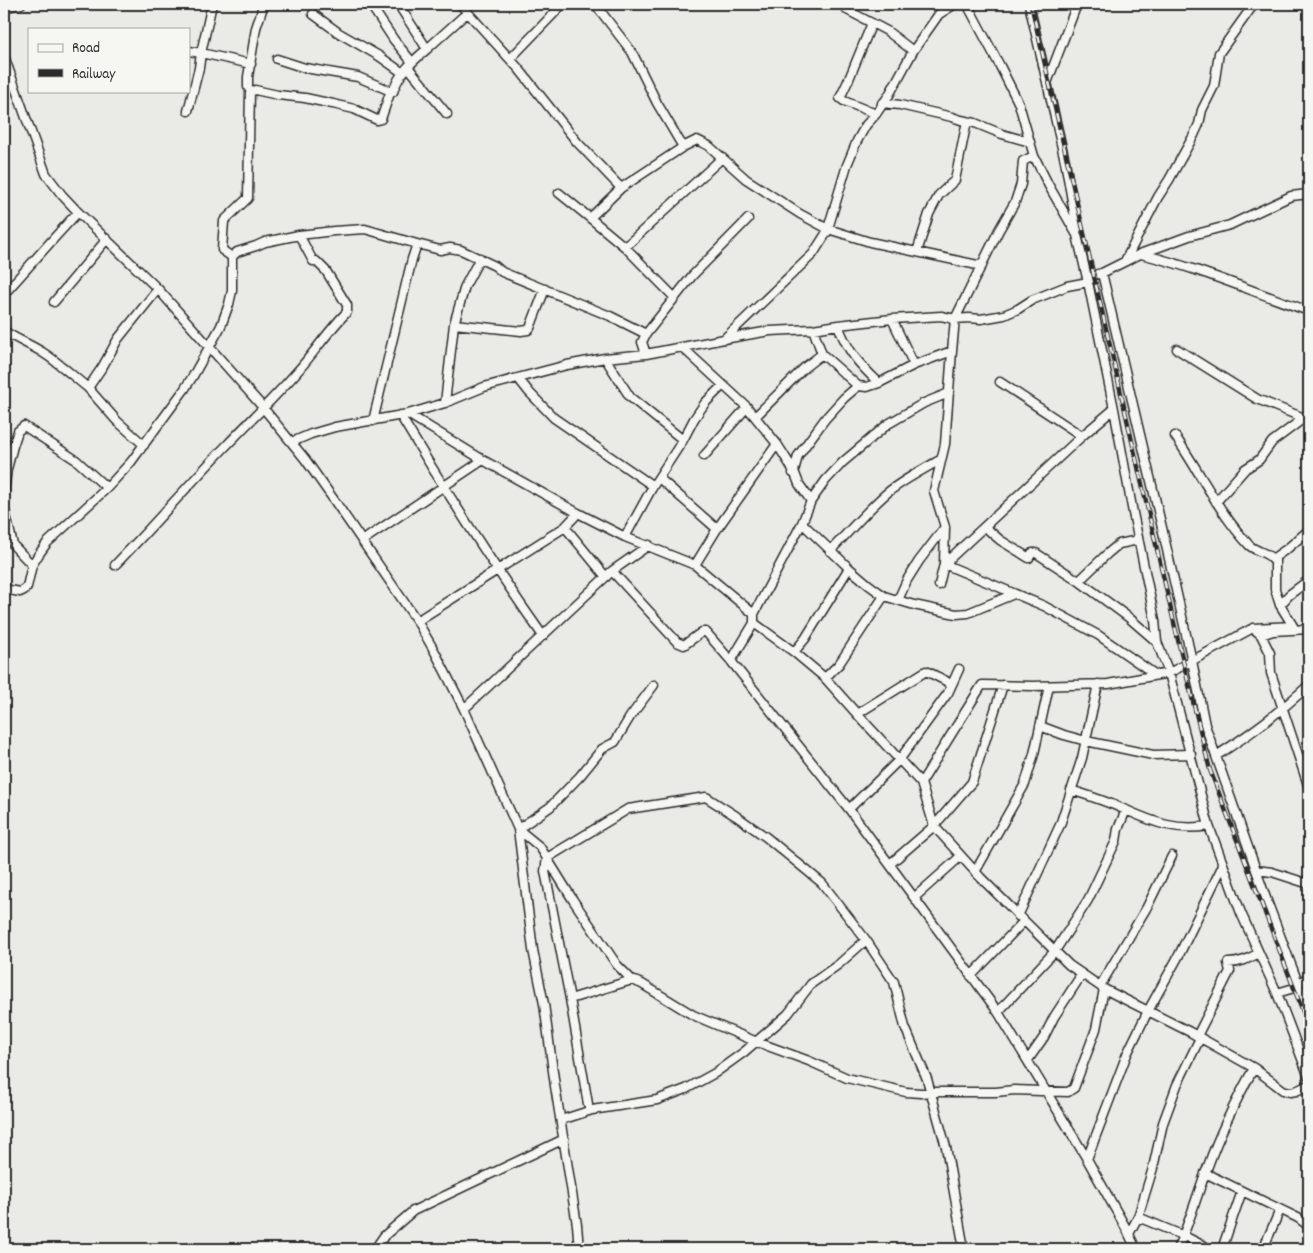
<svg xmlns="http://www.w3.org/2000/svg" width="1313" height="1253" font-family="Dekko,sans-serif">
  <rect width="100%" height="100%" fill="#eaeae6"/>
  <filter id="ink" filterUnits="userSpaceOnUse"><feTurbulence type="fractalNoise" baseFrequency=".02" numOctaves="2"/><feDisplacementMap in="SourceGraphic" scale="10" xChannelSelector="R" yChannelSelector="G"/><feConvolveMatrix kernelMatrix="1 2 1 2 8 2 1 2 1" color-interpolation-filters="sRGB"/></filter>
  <g filter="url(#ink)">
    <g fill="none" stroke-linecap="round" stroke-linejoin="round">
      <defs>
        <path id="minor" d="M 212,4 L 201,53 L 251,64
          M 261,4 L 262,10 L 256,28 L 248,77 L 248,87 L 250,90 L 253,91 L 255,90 L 278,95 L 305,98 L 333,104 L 354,109 L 377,120 L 381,119 L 390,93 L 393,92 C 398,74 413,61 427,49
          M 370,4 L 394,40 L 412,62
          M 398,4 L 427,49 L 468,12
          M 460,4 L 519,69 L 577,142 L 621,188
          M 595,4 L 632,52 L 657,103 L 683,147
          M 852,4 L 847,10 L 887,31 L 913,51
          M 967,4 L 1000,66 L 1019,104 L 1034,156 L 1049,186 L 1077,235 L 1088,282 L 1114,409 L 1133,513 L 1155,620 L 1157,642 L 1169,673 L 1209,826 L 1241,913 L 1277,993
          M 1029,4 L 1065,161 L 1077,229
          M 4,8 L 21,4
          M 313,14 L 339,33 L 379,56 L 403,73
          M 872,23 L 849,79 L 841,96 L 840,98 L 844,101 L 876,114
          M 4,56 L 46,174 L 62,195 L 78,212 L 158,289 L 260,404 L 305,459 L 334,500 L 417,621 L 435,652 L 464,709 L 518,829 L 533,950 L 544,1004 L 555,1086 L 577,1225 L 579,1249
          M 277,59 L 305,68 L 358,77 L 393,92
          M 510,59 L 563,4
          M 408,67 L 447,114
          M 1047,83 L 1077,4
          M 882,103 L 900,105 L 952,117 L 961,120 L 975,123 L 1002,134 L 1030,142
          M 188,111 L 199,68 L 201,53 L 189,51
          M 1034,156 L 1023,161 L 1021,184 L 1015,202 L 999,230 L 955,319 L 952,351 L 945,444 L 934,491 L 945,527 L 944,564 L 1044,606 L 1098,635 L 1156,675
          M 559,193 L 590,218
          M 625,247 L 722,158
          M 917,252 L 929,214 L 939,195 L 955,180 L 967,121
          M 1141,254 C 1199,268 1253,292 1309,311
          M 232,257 L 222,250 L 224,221 L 248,198 L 250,90
          M 1125,261 L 1158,197 L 1169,180 L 1194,135 L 1199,124 L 1202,110 L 1214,86 L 1219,53 L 1254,4
          M 1102,273 L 1163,532 L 1192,661 L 1205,725 L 1267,901 L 1309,1012
          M 4,294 L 56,236 L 78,212
          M 674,297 L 625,247 L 590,218 L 621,188 L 683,147 L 697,140 L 709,146 L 746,179 L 800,214 L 828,229 L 870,242 L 982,266
          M 54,302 L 107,239
          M 892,319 L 914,365
          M 454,324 L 465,286 L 480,258
          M 838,325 C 848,352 858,363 879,383
          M 4,331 C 16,339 29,344 42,352 C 58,362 73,376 88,388
          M 724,339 L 813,254 L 827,232 L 847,165 L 857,141 L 866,125 L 876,114 L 889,95 L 913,51 L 939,14 L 955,4
          M 682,347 L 747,407 L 777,444 L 794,471 L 798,456 L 808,442 L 825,419 L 844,398 L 858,386 L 822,354 L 813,329
          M 1177,349 L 1257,399 L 1304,418
          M 646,354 L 642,342 L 646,334 L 692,276 L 748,219
          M 605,358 L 630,397 L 683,440 L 653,486 L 625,537
          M 518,378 L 529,392 L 554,418 L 653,486
          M 1000,382 L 1082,436
          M 858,386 L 867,387 L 879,383 L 914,365 L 952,351
          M 445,403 L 454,324 L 521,331 L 528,330 L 530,328 L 545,289
          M 408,414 L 483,460 L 578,513 L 625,537 L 695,565 L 754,614 L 754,623 L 794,652 L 825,678 L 857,714 L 921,783 L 934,826 L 981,878 L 1069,965 L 1104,989 L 1190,1032 L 1254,1068 L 1283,1090 L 1290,1092 L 1296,1091 L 1309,1085
          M 400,415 C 445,490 492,564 543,636
          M 755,417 L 805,367 L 822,354
          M 373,421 L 412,259 L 417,244
          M 1175,436 C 1200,472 1219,513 1249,545 C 1256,552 1267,552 1272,559 L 1275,557
          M 683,440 L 694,419 L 705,403 L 723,385
          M 292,442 L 311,434 L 335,427 L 408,414 L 445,403 L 484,387 L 567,365 L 605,358 L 646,354 L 724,339 L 770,331 L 813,329 L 838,325 L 892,319 L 941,316 L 955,319 L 969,318 L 981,319 L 1004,315 L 1018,309 L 1032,300 L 1067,286 L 1088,282 L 1094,275 L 1102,273 L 1140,254 L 1189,236 L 1230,225 L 1291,196 L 1309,194
          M 144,445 L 117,421 L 88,388 L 103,366 L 118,339 L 158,289
          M 704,456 L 747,407
          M 793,473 L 794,471 L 799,484 L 811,501 L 826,480 L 843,462 L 888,424 L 924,403 L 949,393
          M 659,478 L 717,529
          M 4,491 L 7,469 L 13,446 L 18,431 L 24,426 L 76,460 L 107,488
          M 1216,502 L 1245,469 L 1259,460 L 1272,442 L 1304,418 L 1309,412
          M 4,507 L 13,545 L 32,565
          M 802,523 L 849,568 L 869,585 L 884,596 L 914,605 L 956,614 L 968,613 L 1014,594
          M 565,527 L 606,577
          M 985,527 L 1000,540 L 1029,558 L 1032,553 L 1036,553 L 1079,581 L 1128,617 L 1157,642
          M 362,541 L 483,460
          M 830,551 C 849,532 867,510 887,493 C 903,480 922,470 940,460
          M 115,565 C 153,526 189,484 227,445 C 250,421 274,398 296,373 C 314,353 328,331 347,312 L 347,305 L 326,271 L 316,261 L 313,261 L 299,235 L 334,231 L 365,229 L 417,244 L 440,250 L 450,248 L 461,250 L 495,266 L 502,272 L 610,316 L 646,334
          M 695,565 L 717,529 L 777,444
          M 612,571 L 649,545
          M 1079,581 L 1107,554 L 1119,544 L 1138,540
          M 939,585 L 944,564 L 1082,436 L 1114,409
          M 4,589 L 20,592 L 24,590 L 27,587 L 32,565 L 39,554 L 47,543 L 107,488 L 131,462 L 184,390 L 193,376 L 221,326 L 229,304 L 232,291 L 232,257 L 237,252 L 256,246 L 265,242 L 299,235
          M 898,600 L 907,580 L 919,561 L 945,527
          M 1280,605 L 1289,595 L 1309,580
          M 754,614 L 802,523 L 811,501
          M 417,621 L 565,527 L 578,513
          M 1253,628 L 1293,626 L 1280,605 L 1275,589 L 1275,557 L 1288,548 L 1309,530
          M 1261,635 L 1270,653 L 1271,673 L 1309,788
          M 794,652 L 805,639 L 849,568
          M 731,661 L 754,623
          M 825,678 L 839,664 L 884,596
          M 654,685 L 630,717 L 615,742 L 602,749 L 580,776 L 550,807 L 518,829 L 540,847 L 573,900 L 617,965 L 632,980 L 642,984 L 693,1015 L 757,1042 L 809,1061 L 847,1078 L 906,1092 L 921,1093 L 931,1092 L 996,1092 L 1014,1090 L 1068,1092 L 1074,1088 L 1096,1029 L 1104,989
          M 464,709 L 612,571 L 677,642 L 684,645 L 702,632 L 706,632 L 731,661 L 849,809 L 998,1012 L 1087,1159 L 1127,1230 L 1136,1249
          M 857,714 L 926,671 L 946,681 L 951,686
          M 1040,726 L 1064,735 L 1086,741 L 1153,755 L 1191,754
          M 1216,756 C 1249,735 1280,712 1309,685
          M 921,783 L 982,685 L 1033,686 L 1108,684 L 1169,673 L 1253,628 L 1261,635 L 1273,631 L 1309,629
          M 1071,790 C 1090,796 1108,802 1126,810 C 1155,823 1176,831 1209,826
          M 849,809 L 900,759 L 948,693 L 959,669
          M 890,864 L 934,826 L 972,782 L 1003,685
          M 1256,870 L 1272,872 L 1309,884
          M 975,872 L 1025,784 L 1034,754 L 1049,686
          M 915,897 L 961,856
          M 1018,916 L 1060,825 L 1082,758 L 1098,684
          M 971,976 L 1024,921
          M 1309,977 L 1305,979 L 1294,988 L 1277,993 L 1309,1077
          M 1100,986 L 1147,907 L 1172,856
          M 570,999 L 632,980
          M 998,1012 L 1055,951 L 1088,900 L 1116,841 L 1118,829 L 1126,810
          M 1197,1036 L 1230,971 L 1228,963 C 1240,963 1248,959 1259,953
          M 1028,1060 L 1044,1037 L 1054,1017 L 1082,974
          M 588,1104 L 570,999 L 545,871 L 547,858 L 628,809 L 706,797 L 736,816 L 766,837 L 822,883 L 866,940 L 894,982 L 905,1027 L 927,1079 L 946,1147 L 964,1249
          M 561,1120 L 592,1110 L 657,1100 L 686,1089 L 715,1073 L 744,1052 L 772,1028 L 788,1014 L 811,984 L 839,964 L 866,940
          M 1087,1159 L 1127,1054 L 1148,1011 L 1178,957 L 1223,865
          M 1205,1173 L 1298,1218 L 1309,1226
          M 1138,1217 L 1184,1236 L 1210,1249
          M 1129,1234 L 1138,1217 L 1153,1168 L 1163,1123 L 1177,1085 L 1200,1038
          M 375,1249 L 384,1236 L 413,1211 L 564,1139
          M 1177,1249 C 1190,1223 1197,1194 1208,1166 C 1220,1132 1236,1100 1254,1068
          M 1222,1249 L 1242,1191
          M 1263,1249 L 1280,1210
          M 1306,1249 L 1309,1242"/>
      </defs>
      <use href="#minor" stroke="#2b2b2b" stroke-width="11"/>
      <use href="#minor" stroke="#f6f6f2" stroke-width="8"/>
      <defs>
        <path id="rail" d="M 1031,4 L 1181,653 L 1210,770 L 1309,1027"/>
      </defs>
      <use href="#rail" stroke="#2b2b2b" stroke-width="4.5"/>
      <use href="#rail" stroke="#f6f6f2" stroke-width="2.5" stroke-dasharray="8" stroke-linecap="butt"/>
    </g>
  </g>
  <rect width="1313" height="1253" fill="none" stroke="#f6f6f2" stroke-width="20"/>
  <rect x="10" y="10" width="1293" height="1233" fill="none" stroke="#2b2b2b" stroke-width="2" filter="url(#ink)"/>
  <rect x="28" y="28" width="162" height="65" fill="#f6f6f2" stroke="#a5a5a2"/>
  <rect x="38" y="44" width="25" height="8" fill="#f6f6f2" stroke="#a5a5a2"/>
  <text x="72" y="52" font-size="15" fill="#2b2b2b">Road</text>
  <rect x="38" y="69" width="25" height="8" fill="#2b2b2b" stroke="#a5a5a2"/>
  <text x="72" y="78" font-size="15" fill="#2b2b2b">Railway</text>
</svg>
